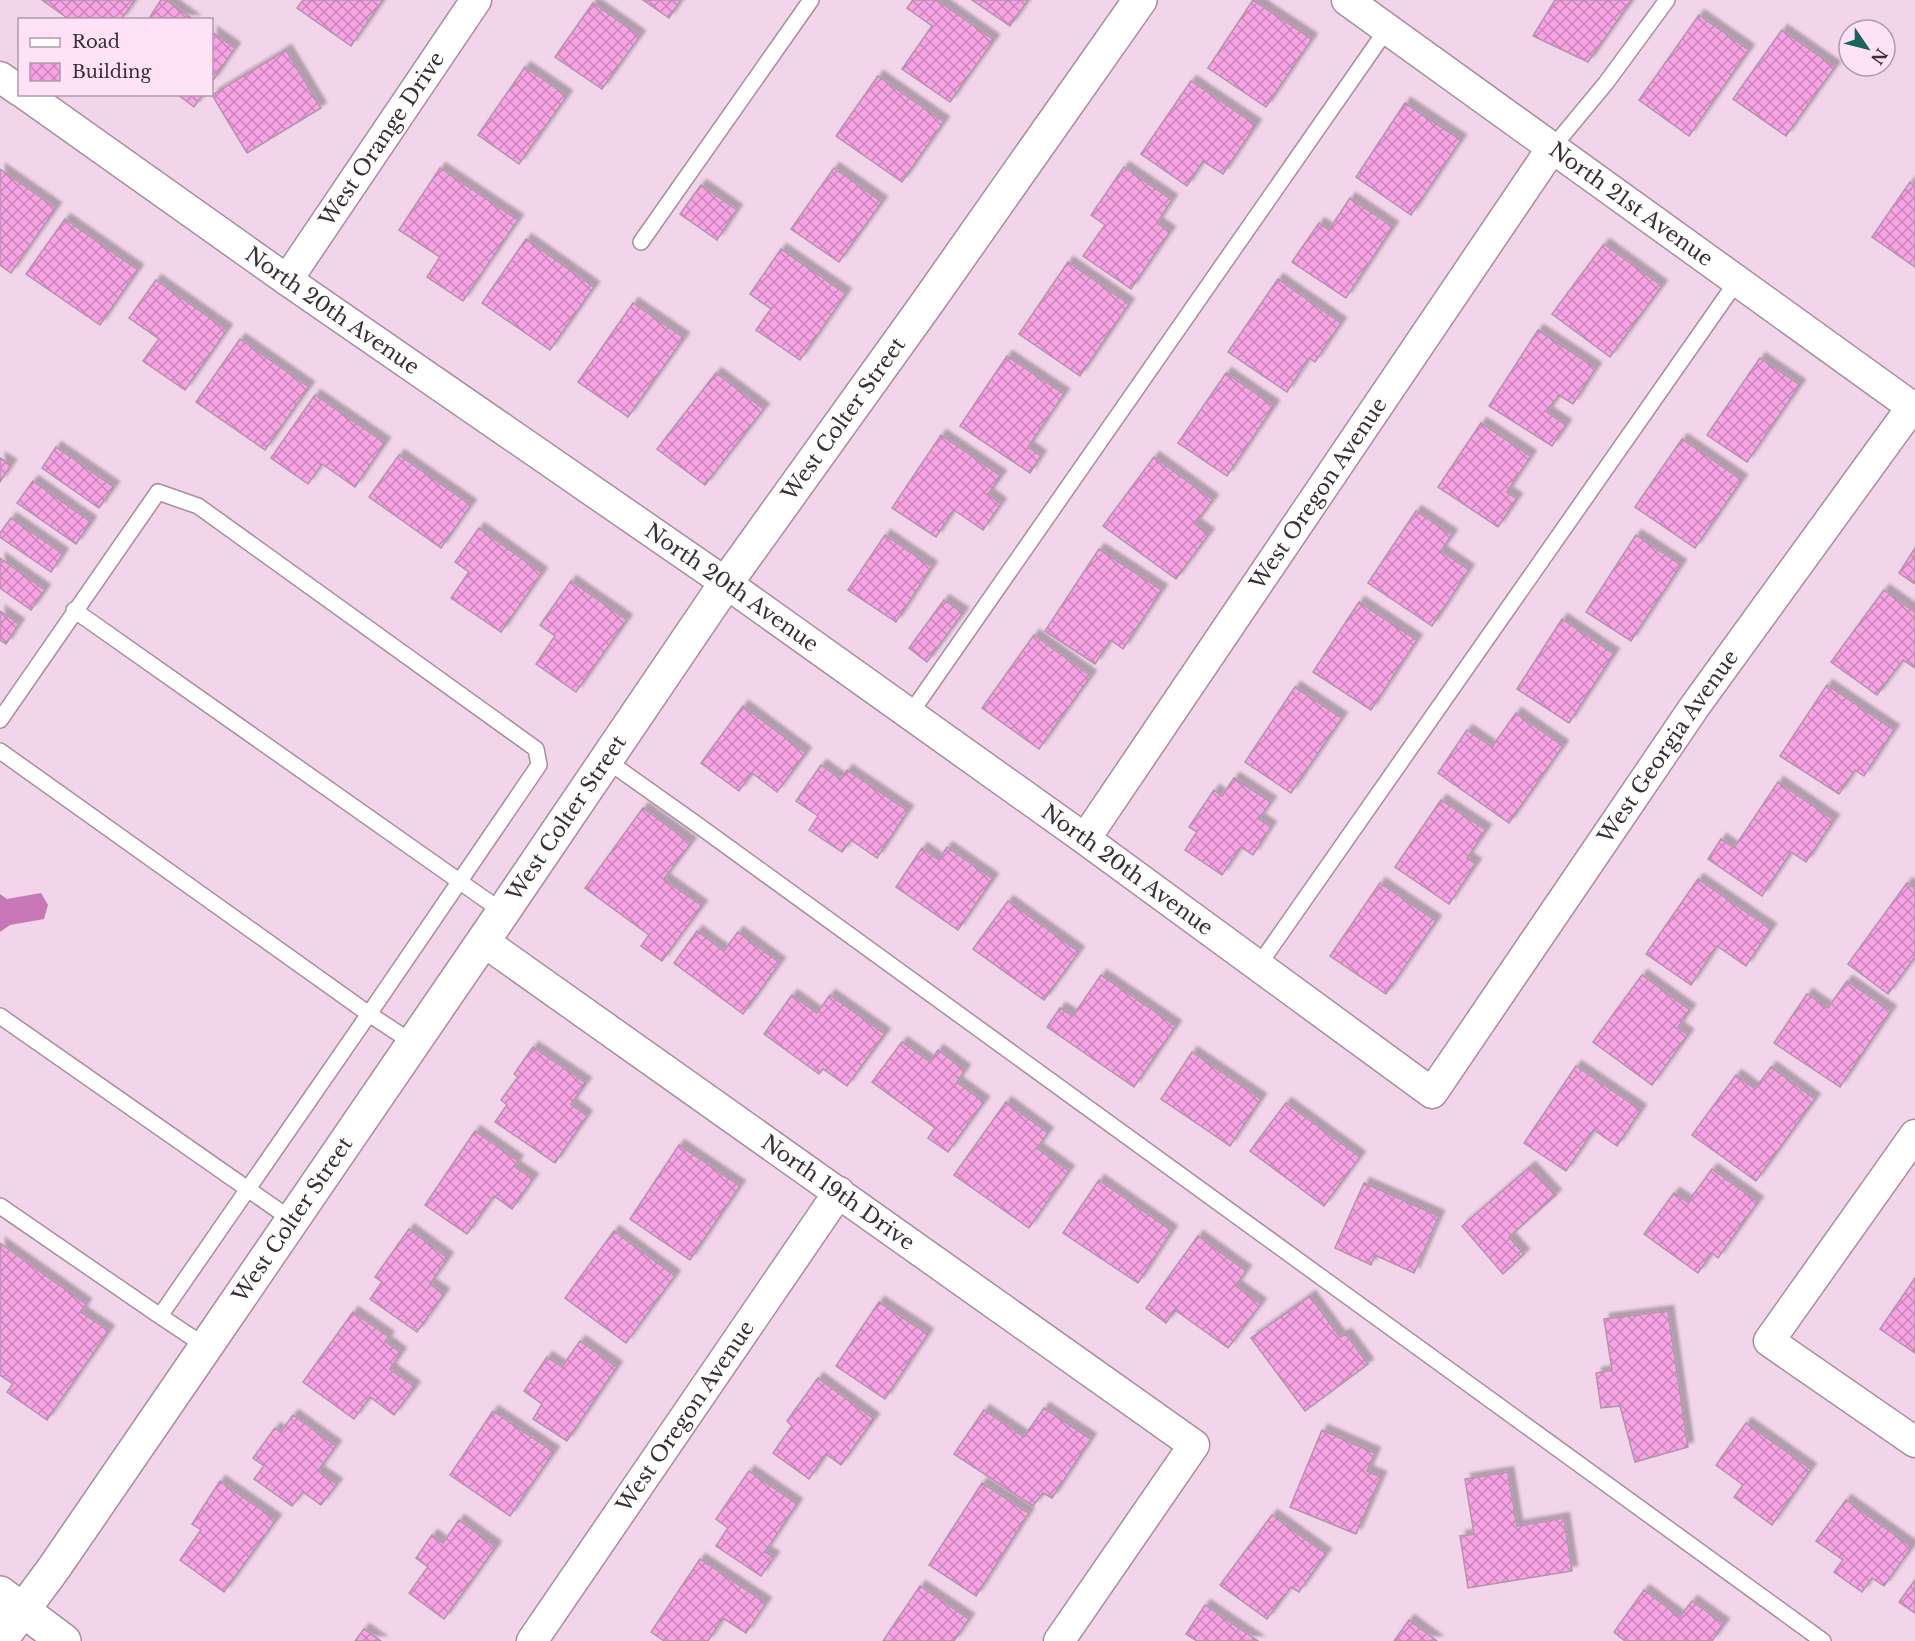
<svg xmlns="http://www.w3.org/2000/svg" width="1915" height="1641" font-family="'Libre Baskerville',serif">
  <defs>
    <pattern id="building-cross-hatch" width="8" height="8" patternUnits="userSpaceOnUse" patternTransform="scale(1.5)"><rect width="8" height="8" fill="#f7a3e4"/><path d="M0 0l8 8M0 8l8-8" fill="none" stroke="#c985ba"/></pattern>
    <filter id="shadow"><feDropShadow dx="5.5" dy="-5.5" stdDeviation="1.5" flood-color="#0004"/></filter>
  </defs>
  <rect width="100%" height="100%" fill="#f2d5ea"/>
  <path fill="#c777b6" d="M 41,893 L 48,905 L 44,919 L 10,925 L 0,932 L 0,894 L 7,899 Z"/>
  <path fill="url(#building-cross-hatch)" stroke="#b095a9" stroke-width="1.5" filter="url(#shadow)" d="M 42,0 L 135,0 L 121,20 L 70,20 Z
    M 161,0 L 166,0 L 194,20 L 148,20 Z
    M 303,0 L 383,0 L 351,46 L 297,8 Z
    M 643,0 L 681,0 L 669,18 Z
    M 913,0 L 937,0 L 994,40 L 950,102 L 902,69 L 932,26 L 907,8 Z
    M 972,0 L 1028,0 L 1010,26 Z
    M 1253,0 L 1312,39 L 1266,107 L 1208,68 Z
    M 1555,0 L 1632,0 L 1588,62 L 1533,36 Z
    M 593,3 L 640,36 L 602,89 L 555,57 Z
    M 1699,15 L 1749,50 L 1689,136 L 1639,100 Z
    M 1782,30 L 1835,67 L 1786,136 L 1733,99 Z
    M 212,32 L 235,48 L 212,82 Z
    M 286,50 L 321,108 L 247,153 L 212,95 Z
    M 525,67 L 567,96 L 519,164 L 478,135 Z
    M 878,76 L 944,122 L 902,182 L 836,136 Z
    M 1191,81 L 1256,125 L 1223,174 L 1203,161 L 1187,186 L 1141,154 Z
    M 177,94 L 203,94 L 194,107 Z
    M 1405,103 L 1461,140 L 1411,215 L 1356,177 Z
    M 1124,167 L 1172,200 L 1157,223 L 1170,232 L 1131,289 L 1083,256 L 1105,225 L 1091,215 Z
    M 440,168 L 518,220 L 463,301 L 427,277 L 440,257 L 399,230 Z
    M 834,168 L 882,202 L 839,262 L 791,229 Z
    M 0,169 L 56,208 L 11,273 L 0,265 Z
    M 1910,182 L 1915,186 L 1915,267 L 1872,237 Z
    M 701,185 L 737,210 L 717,240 L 680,214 Z
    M 1350,198 L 1393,227 L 1346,298 L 1292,262 L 1319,223 L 1329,230 Z
    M 65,219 L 138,270 L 100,325 L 26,274 Z
    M 526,239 L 594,287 L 550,350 L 482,303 Z
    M 1604,244 L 1662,286 L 1610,357 L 1552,314 Z
    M 781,249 L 846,294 L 800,360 L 756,330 L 771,309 L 750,294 Z
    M 1068,262 L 1129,304 L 1080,376 L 1019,334 Z
    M 1278,279 L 1341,323 L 1315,362 L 1309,358 L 1287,392 L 1228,352 Z
    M 156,280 L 227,330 L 185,390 L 143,361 L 159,339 L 129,318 Z
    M 633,303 L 684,338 L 628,417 L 578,382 Z
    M 1538,330 L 1596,368 L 1573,404 L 1559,395 L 1547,412 L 1566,425 L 1552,446 L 1489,406 Z
    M 240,339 L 309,387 L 265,450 L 196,402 Z
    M 1007,356 L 1064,394 L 1028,447 L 1041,456 L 1030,473 L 960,426 Z
    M 1760,358 L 1800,385 L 1747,462 L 1707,435 Z
    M 716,373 L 764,409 L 705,485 L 657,449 Z
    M 1226,373 L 1274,406 L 1227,476 L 1178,443 Z
    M 315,395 L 385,443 L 355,487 L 322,464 L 308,484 L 271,458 Z
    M 1481,423 L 1531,456 L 1507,492 L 1517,499 L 1498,527 L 1438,487 Z
    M 941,435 L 1001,476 L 988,494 L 1001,504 L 983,530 L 954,510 L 936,537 L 892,508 Z
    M 1682,439 L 1742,480 L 1695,548 L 1635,507 Z
    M 56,447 L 114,487 L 99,508 L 42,468 Z
    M 399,455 L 471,505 L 441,548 L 369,497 Z
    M 1154,457 L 1213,500 L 1195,524 L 1209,534 L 1176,579 L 1103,526 Z
    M 0,458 L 11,465 L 0,482 Z
    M 33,481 L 91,522 L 76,544 L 17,503 Z
    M 1416,511 L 1452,535 L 1441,551 L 1469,570 L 1432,626 L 1368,583 Z
    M 11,518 L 63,554 L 51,572 L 0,537 L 0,533 Z
    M 479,528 L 542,573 L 501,632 L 451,598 L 469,572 L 455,562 Z
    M 885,535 L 932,567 L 896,622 L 848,590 Z
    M 1636,535 L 1681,565 L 1631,641 L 1586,612 Z
    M 1915,548 L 1915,584 L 1899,573 Z
    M 1099,549 L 1162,590 L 1123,649 L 1111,640 L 1095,664 L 1045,631 Z
    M 0,558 L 45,590 L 31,610 L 0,588 Z
    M 571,581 L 627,620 L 576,692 L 536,664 L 555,636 L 540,625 Z
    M 1884,590 L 1915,612 L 1915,668 L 1903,660 L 1877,695 L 1831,662 Z
    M 944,600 L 963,613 L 927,662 L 909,648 Z
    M 1359,602 L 1417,640 L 1371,710 L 1313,672 Z
    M 0,611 L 19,624 L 6,644 L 0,640 Z
    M 1562,619 L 1614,654 L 1569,723 L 1517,689 Z
    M 1034,635 L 1091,676 L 1039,749 L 982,708 Z
    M 1827,685 L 1894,730 L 1864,776 L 1855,770 L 1839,794 L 1780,756 Z
    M 1295,687 L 1342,718 L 1291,793 L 1245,762 Z
    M 743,706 L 806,753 L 777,792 L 752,773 L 739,791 L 701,763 Z
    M 1516,713 L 1563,746 L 1509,823 L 1438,773 L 1467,730 L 1492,747 Z
    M 821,765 L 841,779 L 847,770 L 908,811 L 877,858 L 851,840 L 842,852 L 809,830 L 818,816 L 796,801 Z
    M 1234,778 L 1271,802 L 1259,819 L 1271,827 L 1253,855 L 1241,847 L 1222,875 L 1185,850 L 1197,832 L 1189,827 L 1214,790 L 1222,796 Z
    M 1778,782 L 1834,820 L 1806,862 L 1791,852 L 1762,896 L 1708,859 L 1721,839 L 1734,848 Z
    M 1441,800 L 1486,830 L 1467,858 L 1476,864 L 1449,904 L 1395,867 Z
    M 643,808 L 691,843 L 664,879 L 702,906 L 662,961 L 641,946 L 649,935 L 585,888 Z
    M 947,847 L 993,879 L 958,930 L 896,887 L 922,848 L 939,860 Z
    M 1698,879 L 1771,929 L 1746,966 L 1717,946 L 1691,985 L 1646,954 Z
    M 1380,883 L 1436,921 L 1386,994 L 1330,956 Z
    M 1907,883 L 1915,889 L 1915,957 L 1888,994 L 1848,964 Z
    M 1008,901 L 1079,952 L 1044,1000 L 973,949 Z
    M 697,931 L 724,951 L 738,932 L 780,963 L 743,1014 L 674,963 Z
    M 1101,975 L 1176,1026 L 1134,1087 L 1047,1027 L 1060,1008 L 1073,1016 Z
    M 1642,975 L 1690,1010 L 1678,1027 L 1688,1035 L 1652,1085 L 1593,1042 Z
    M 1847,981 L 1891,1011 L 1840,1087 L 1774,1043 L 1807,994 L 1828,1008 Z
    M 792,995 L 817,1013 L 830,995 L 885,1034 L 847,1086 L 823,1069 L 819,1074 L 764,1034 Z
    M 902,1042 L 930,1062 L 938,1050 L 965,1070 L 957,1082 L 984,1102 L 948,1152 L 928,1138 L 935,1128 L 872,1082 Z
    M 533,1047 L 586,1083 L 571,1104 L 587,1116 L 555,1163 L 495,1122 L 507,1105 L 501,1100 L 518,1077 L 514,1074 Z
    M 1192,1052 L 1261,1099 L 1230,1146 L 1161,1099 Z
    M 1576,1066 L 1641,1110 L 1617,1146 L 1594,1130 L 1566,1171 L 1524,1143 Z
    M 1771,1067 L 1815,1099 L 1756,1181 L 1692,1135 L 1736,1075 L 1755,1089 Z
    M 1006,1102 L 1048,1133 L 1037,1148 L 1069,1171 L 1029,1228 L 954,1175 Z
    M 1286,1103 L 1360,1157 L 1324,1206 L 1250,1151 Z
    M 475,1131 L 518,1161 L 514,1166 L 533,1179 L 512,1209 L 494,1196 L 467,1234 L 425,1205 Z
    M 679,1145 L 740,1186 L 690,1260 L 630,1219 Z
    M 1530,1167 L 1556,1195 L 1509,1237 L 1524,1254 L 1503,1274 L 1462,1226 Z
    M 1712,1169 L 1758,1202 L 1718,1258 L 1712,1253 L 1698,1273 L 1644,1234 L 1674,1193 L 1688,1202 Z
    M 1099,1180 L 1172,1231 L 1138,1283 L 1063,1233 Z
    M 1364,1183 L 1439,1216 L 1414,1273 L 1375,1255 L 1371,1265 L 1335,1248 Z
    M 409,1229 L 448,1258 L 430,1284 L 444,1294 L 417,1332 L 370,1299 L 382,1282 L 375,1277 Z
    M 614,1231 L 675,1276 L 626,1343 L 565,1298 Z
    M 1198,1236 L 1246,1271 L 1236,1286 L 1261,1304 L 1228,1348 L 1175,1310 L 1166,1323 L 1146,1308 Z
    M 0,1243 L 86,1304 L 81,1312 L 109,1331 L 47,1420 L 7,1392 L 13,1384 L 0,1375 Z
    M 1915,1278 L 1915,1353 L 1880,1329 Z
    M 1310,1296 L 1340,1337 L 1346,1334 L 1368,1364 L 1305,1411 L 1251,1338 Z
    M 879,1302 L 928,1334 L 885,1399 L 836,1366 Z
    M 1668,1311 L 1688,1447 L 1635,1462 L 1620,1406 L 1601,1408 L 1596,1373 L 1612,1370 L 1604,1319 Z
    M 353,1312 L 389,1337 L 385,1341 L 401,1353 L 390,1369 L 415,1387 L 394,1415 L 370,1397 L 354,1419 L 303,1382 Z
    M 580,1341 L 617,1367 L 567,1441 L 533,1419 L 542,1404 L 524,1391 L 547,1357 L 562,1367 Z
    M 818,1378 L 874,1419 L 841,1465 L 826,1454 L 809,1479 L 773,1453 L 792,1426 L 787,1421 Z
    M 1044,1408 L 1091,1439 L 1052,1498 L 1043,1493 L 1033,1506 L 954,1454 L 984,1410 L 1024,1437 Z
    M 493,1411 L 554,1452 L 510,1516 L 450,1475 Z
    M 293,1415 L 336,1446 L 318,1471 L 337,1484 L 321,1505 L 303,1492 L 292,1506 L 254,1479 L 264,1466 L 253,1458 L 275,1428 L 281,1432 Z
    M 1746,1423 L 1811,1469 L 1772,1525 L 1734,1497 L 1743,1485 L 1716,1465 Z
    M 1322,1430 L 1375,1453 L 1367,1471 L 1381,1477 L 1356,1534 L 1290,1507 Z
    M 749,1471 L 797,1504 L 765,1552 L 774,1557 L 761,1576 L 716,1546 L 728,1528 L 716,1519 Z
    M 1508,1472 L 1517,1526 L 1564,1518 L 1572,1571 L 1468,1588 L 1460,1536 L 1474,1534 L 1465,1479 Z
    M 220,1481 L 276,1520 L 224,1592 L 180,1560 L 201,1530 L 192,1524 Z
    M 982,1483 L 1029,1513 L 976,1596 L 929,1565 Z
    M 1846,1500 L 1912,1547 L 1884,1586 L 1872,1578 L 1862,1592 L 1834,1572 L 1843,1560 L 1816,1541 Z
    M 1272,1515 L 1326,1554 L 1299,1592 L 1291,1587 L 1267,1619 L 1220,1585 Z
    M 459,1520 L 496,1547 L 444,1619 L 409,1593 L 428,1567 L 416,1558 L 432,1535 L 443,1543 Z
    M 700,1559 L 766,1603 L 746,1633 L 723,1618 L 708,1641 L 664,1641 L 651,1632 Z
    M 1915,1580 L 1915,1613 L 1899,1602 Z
    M 920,1586 L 969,1619 L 954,1641 L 883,1641 Z
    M 1644,1590 L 1680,1617 L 1692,1601 L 1724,1624 L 1712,1641 L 1625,1641 L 1614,1632 Z
    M 1205,1605 L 1258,1641 L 1197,1641 L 1186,1634 Z
    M 1409,1620 L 1437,1641 L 1394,1641 Z
    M 364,1629 L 381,1641 L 355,1641 Z"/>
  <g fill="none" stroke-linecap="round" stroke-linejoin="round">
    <defs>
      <path id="service" d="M 1552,148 L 1606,83 L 1667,0
        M 641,242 L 811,0
        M 74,610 L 503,912
        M 910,714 L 1387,29
        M 0,720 L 158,492 L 198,506 L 536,749 L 539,765 L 369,1014 L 413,1043
        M 0,751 L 369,1014 L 160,1316 L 0,1206
        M 606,760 L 695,823 L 1823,1641
        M 1258,966 L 1737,281
        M 0,1016 L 292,1220
        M 160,1316 L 205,1346"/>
      <g id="minor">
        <path id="s1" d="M 1347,0 L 1915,409"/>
        <path d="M 0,77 L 20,91"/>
        <path id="s2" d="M 25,94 L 287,280 L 726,583 L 1085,839 L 1432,1093 L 1695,706 L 1912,407"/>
        <path id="s3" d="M 287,280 L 476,0"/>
        <path id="s4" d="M 1085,839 L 1552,148"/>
        <path id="s5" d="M 483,941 L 1194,1445 L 1059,1641"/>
        <path d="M 1915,1135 L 1769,1341 L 1915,1442"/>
        <path id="s6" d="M 532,1641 L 839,1192"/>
      </g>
      <g id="tertiary">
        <path id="s7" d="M 0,1641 L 54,1568 L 196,1361 L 503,912 L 726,583 L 927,303 L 1140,0"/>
      </g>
      <path id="primary" d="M 0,1593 L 64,1641"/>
    </defs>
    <use href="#service" stroke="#a88da1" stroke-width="18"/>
    <use href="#minor" stroke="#a88da1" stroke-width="33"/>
    <use href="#tertiary" stroke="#a88da1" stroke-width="36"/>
    <use href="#primary" stroke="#a88da1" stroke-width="36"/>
    <use href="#service" stroke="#fff" stroke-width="15"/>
    <use href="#minor" stroke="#fff" stroke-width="30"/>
    <use href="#tertiary" stroke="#fff" stroke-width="33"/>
    <use href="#primary" stroke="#fff" stroke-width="33"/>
  </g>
  <g text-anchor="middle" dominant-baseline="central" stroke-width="6" stroke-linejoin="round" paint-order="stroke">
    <g font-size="21" fill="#3a2f37" stroke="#ffe2f7">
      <text stroke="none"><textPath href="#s3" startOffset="170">West Orange Drive</textPath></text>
      <text stroke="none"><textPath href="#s1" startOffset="350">North 21st Avenue</textPath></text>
      <text stroke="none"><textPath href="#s2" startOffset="376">North 20th Avenue</textPath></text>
      <text stroke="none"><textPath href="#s7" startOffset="1485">West Colter Street</textPath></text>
      <text stroke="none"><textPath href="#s4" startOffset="417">West Oregon Avenue</textPath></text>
      <text stroke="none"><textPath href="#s2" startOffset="862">North 20th Avenue</textPath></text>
      <text stroke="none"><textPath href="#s2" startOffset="2145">West Georgia Avenue</textPath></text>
      <text stroke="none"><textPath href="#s7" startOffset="999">West Colter Street</textPath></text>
      <text stroke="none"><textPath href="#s2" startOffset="1348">North 20th Avenue</textPath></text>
      <text stroke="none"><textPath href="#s5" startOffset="435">North 19th Drive</textPath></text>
      <text stroke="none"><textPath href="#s7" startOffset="513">West Colter Street</textPath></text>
      <text stroke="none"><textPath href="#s6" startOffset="272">West Oregon Avenue</textPath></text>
    </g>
  </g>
  <rect x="18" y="18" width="195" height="78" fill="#ffe2f7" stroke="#b09aaa" stroke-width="1.5"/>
  <rect x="30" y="38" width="30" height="9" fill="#ffffff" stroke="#b09aaa" stroke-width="1.5"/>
  <text x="72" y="48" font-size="18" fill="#3a2f37">Road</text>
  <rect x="30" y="63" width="30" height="18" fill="url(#building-cross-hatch)" stroke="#b09aaa" stroke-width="1.5"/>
  <text x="72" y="78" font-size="18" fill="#3a2f37">Building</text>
  <g transform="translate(1867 48) rotate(125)"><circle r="28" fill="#ffe2f7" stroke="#b09aaa" stroke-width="1.5"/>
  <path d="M0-4.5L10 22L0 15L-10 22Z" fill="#19645d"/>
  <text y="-9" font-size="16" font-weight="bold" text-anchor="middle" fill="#3a2f37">N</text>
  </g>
</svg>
